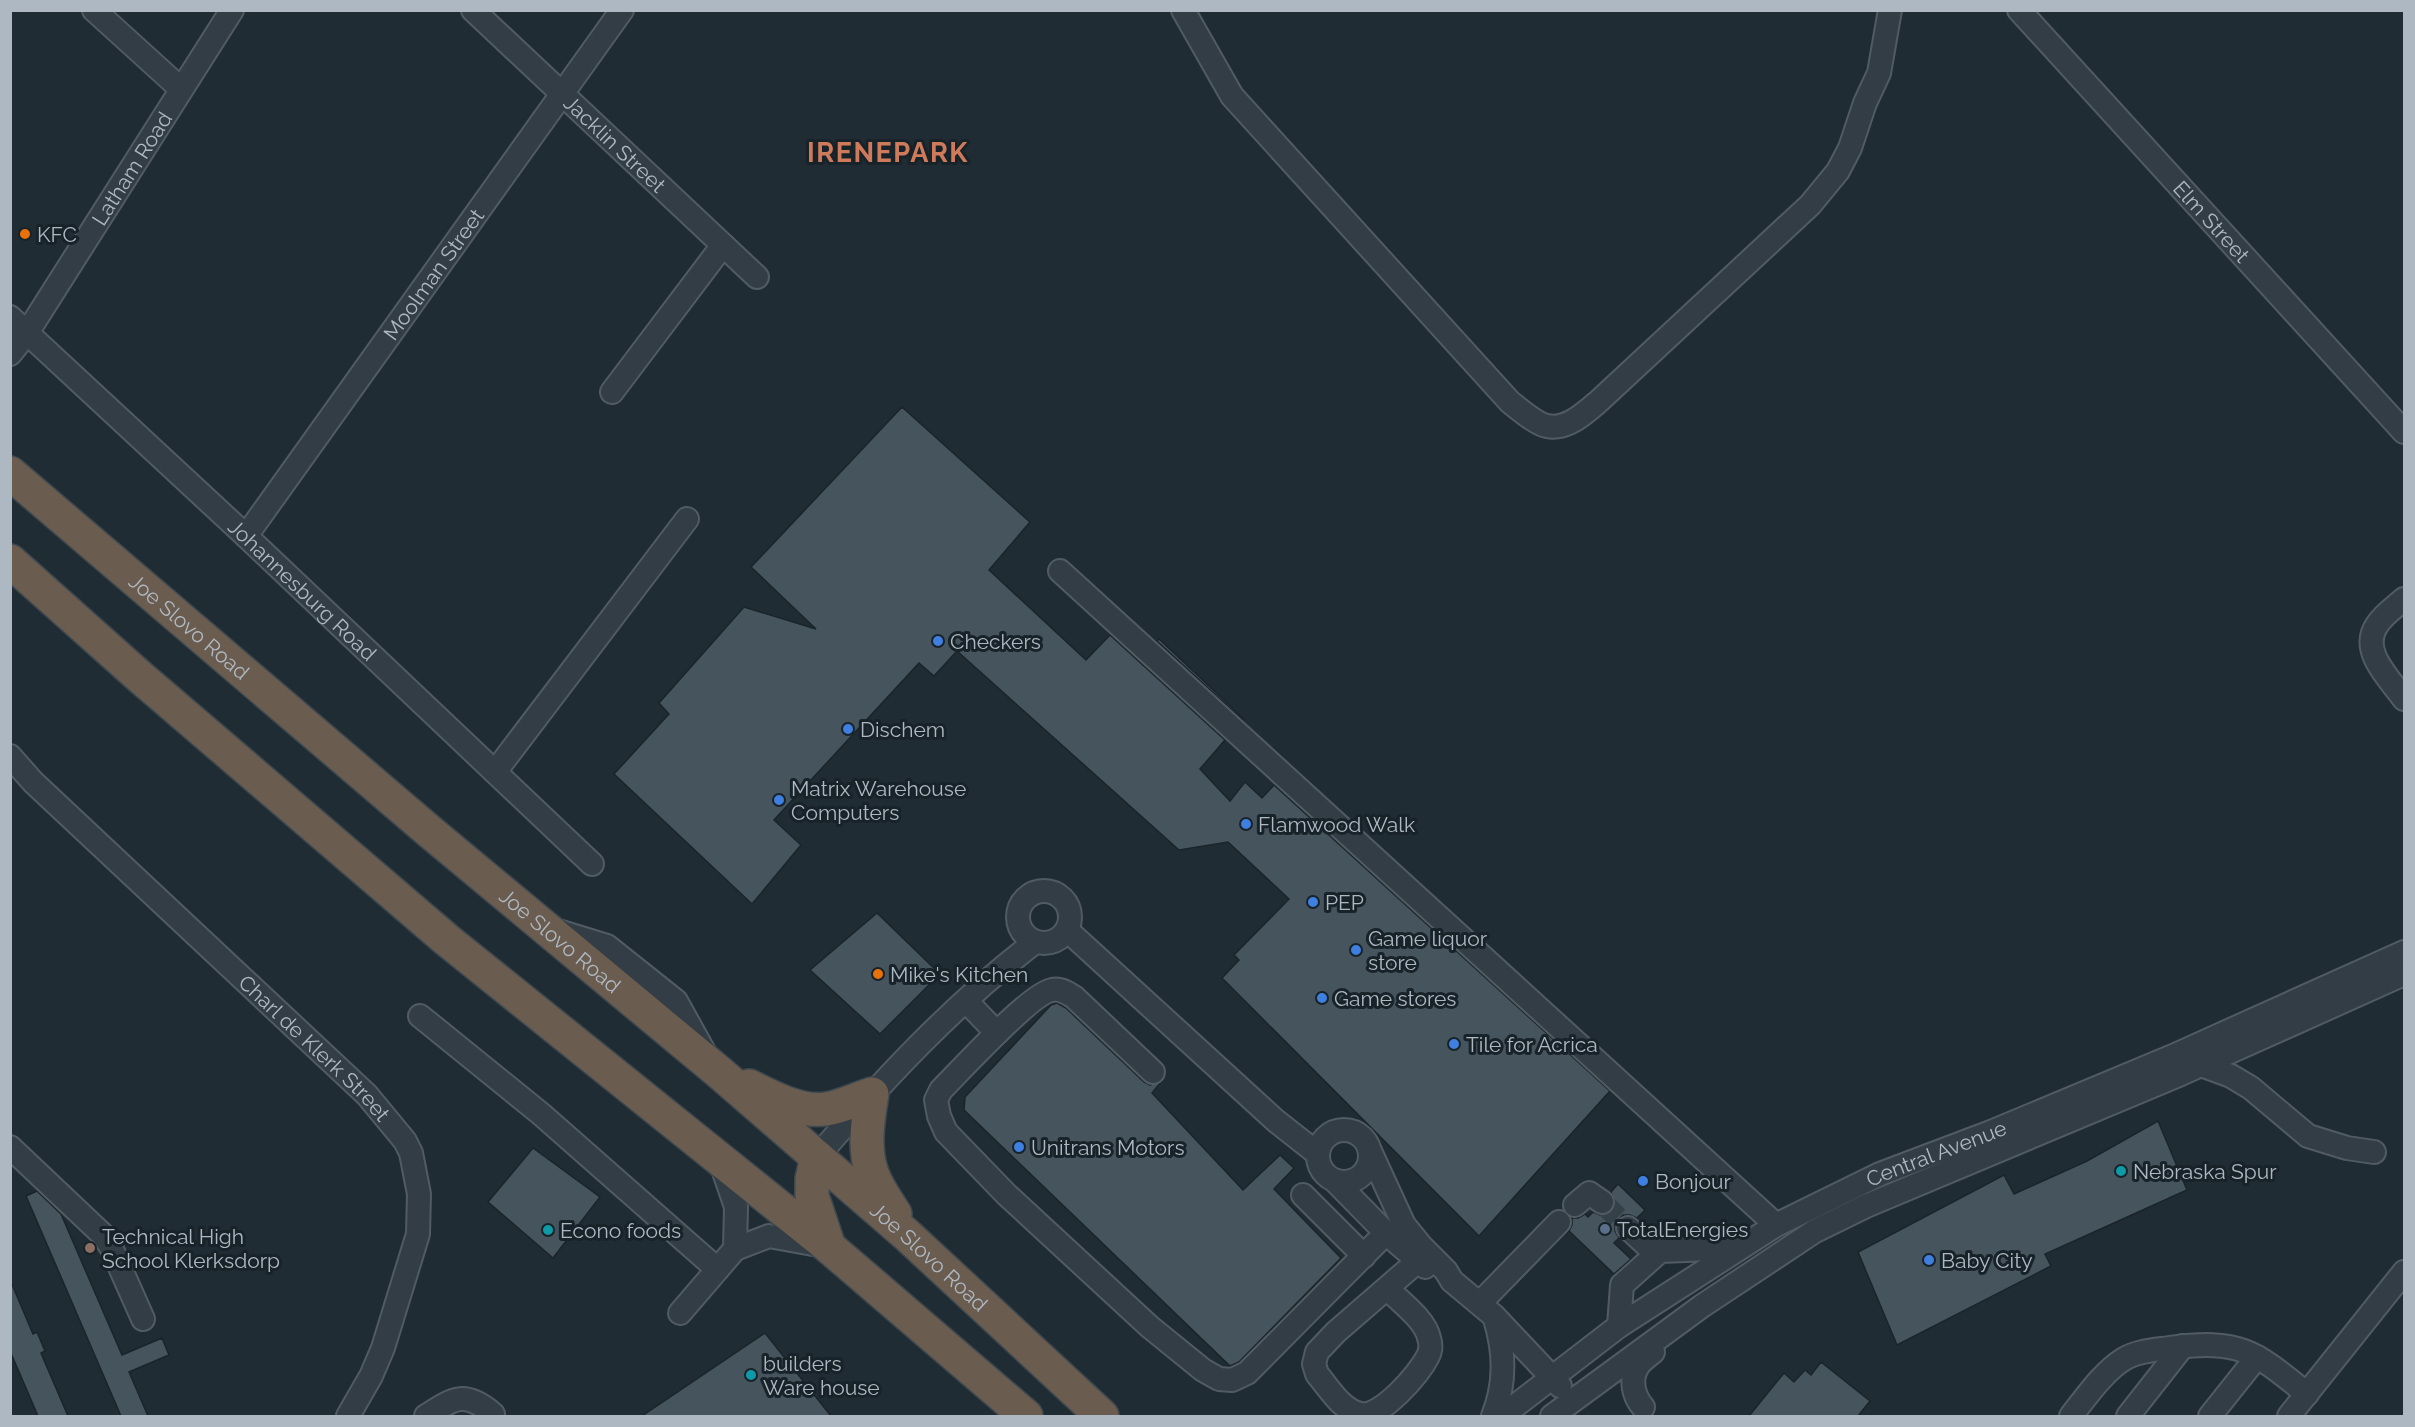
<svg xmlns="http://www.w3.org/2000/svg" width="2415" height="1427" font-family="Raleway,sans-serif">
  <rect width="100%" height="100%" fill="#202c34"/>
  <path fill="#46545e" stroke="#1a242b" stroke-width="1.5" d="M 902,407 L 1030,522 L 989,570 L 1086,660 L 1110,635 L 1225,740 L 1200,769 L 1230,801 L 1245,782 L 1262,798 L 1274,785 L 1610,1091 L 1479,1236 L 1222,978 L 1239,960 L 1234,955 L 1289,899 L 1228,842 L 1179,850 L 957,651 L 934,676 L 919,663 L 774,820 L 801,845 L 752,904 L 614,774 L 669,714 L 659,703 L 744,607 L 816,629 L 751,567 Z
    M 1159,639 L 1244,719 L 1243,720 L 1157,641 Z
    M 877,913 L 940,974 L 880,1034 L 810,970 Z
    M 1057,1003 L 1066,1008 L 1144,1082 L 1150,1085 L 1161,1082 L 1152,1093 L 1243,1190 L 1280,1155 L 1294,1168 L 1274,1189 L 1341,1258 L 1239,1362 L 1230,1366 L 964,1110 L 965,1097 L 1051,1005 Z
    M 2158,1121 L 2187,1190 L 2045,1254 L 2051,1266 L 1897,1345 L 1858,1252 L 2004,1175 L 2014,1194 L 2087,1161 Z
    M 533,1148 L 600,1197 L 553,1258 L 488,1202 Z
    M 1618,1184 L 1645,1210 L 1637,1218 L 1630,1215 L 1623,1215 L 1615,1224 L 1615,1231 L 1619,1238 L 1614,1243 L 1631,1259 L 1614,1274 L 1569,1231 L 1572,1225 L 1572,1218 L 1578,1218 L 1585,1214 L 1588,1217 L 1593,1212 L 1600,1215 L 1607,1214 L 1613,1210 L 1615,1203 L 1611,1192 Z
    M 37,1191 L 61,1214 L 122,1355 L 162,1338 L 169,1355 L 129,1372 L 148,1416 L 121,1416 L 26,1196 Z
    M 11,1282 L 33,1334 L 37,1332 L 45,1351 L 41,1353 L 68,1416 L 38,1416 L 10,1351 Z
    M 765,1333 L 831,1416 L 642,1416 Z
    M 1821,1362 L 1870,1401 L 1858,1416 L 1749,1416 L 1784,1373 L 1794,1382 L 1805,1370 L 1811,1375 Z"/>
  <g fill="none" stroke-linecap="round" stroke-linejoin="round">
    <path stroke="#354149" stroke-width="22" stroke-dasharray="22 11" stroke-linecap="butt" d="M 1602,1202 L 1628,1228"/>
    <defs>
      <g id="minor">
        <path d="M 94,10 L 181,89"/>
        <path id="s1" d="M 473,10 L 757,277"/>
        <path d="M 1183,10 L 1232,96 L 1510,402 C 1519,409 1530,419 1541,424 C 1563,434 1584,414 1599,401 L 1810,205 L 1838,171 L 1850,148 L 1865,103 L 1879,73 L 1890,10"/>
        <path id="s2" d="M 2019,10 L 2404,432"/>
        <path id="s3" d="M 10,317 L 246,536 L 592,864"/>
        <path id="s4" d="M 10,354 L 27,333 L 232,10"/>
        <path d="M 612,392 L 723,245"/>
        <path id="s5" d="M 246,536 L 622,10"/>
        <path d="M 1060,571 L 1776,1225"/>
        <path d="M 2404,599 C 2395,607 2383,615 2377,625 C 2359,651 2390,679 2404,699"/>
        <path id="s6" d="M 10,756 L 33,782 L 367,1095 L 405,1141 L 411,1153 L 419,1194 L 418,1234 L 383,1348 L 371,1376 L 348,1416"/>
        <path d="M 495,772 L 687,519"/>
        <circle cx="1044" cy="917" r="26"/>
        <path d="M 1067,930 L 1276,1121 L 1318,1154"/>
        <path d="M 558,931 L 607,946 L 676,1001 L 707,1057"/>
        <path d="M 966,1001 L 997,1033"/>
        <path d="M 420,1016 L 541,1114 L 717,1269"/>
        <path d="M 2201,1065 L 2231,1076 L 2251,1088 L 2308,1136 L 2347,1148 L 2374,1152"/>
        <path d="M 1153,1072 L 1074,997 C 1067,993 1061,988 1052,990 C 1031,993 960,1071 941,1090 L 936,1100 L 939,1116 L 946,1132 L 1007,1195 L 1150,1327 L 1203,1370 L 1219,1379 L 1232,1380 L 1247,1373 L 1386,1233"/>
        <circle cx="1344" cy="1156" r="26"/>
        <path d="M 10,1147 L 103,1235 L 111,1247 L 143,1319"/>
        <path d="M 1370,1151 L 1404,1225 L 1421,1246 L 1446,1271 L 1452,1281 L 1494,1316 L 1560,1386"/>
        <path d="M 817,1157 C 883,1080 954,1004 1035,942"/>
        <path d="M 721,1163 L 736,1207 L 735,1249"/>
        <path d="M 1335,1181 L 1386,1233 L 1425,1267"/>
        <path d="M 1303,1195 L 1364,1256"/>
        <path d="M 1575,1205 L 1589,1193 L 1602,1202"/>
        <path d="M 1628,1228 L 1655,1253"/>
        <path d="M 1387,1288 C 1400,1302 1425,1319 1429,1338 C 1431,1344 1431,1350 1428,1356 C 1419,1374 1381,1418 1361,1414 C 1342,1411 1329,1388 1317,1374 L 1314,1364 L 1317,1352 L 1336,1332 L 1418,1261"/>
        <path d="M 1480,1303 L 1559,1222"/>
        <path d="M 680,1313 L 735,1249 L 769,1236 L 824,1246"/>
        <path d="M 1619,1326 L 1622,1285 L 1660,1251 L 1737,1248"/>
        <path d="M 1643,1407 C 1634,1397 1629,1379 1638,1366 C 1641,1361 1648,1356 1653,1352"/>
        <path d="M 426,1416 C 454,1398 465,1390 493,1414"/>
        <path d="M 1493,1416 C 1506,1383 1505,1352 1495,1319"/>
        <path id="s7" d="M 1502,1416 L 1619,1326 L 1776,1225 L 1880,1174 L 1991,1132 L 2173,1056 L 2404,952"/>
        <path d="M 1552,1416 L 1702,1306 L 1815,1231 L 1866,1206 L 2181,1074 L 2404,974"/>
        <path d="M 2071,1416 C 2086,1397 2103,1372 2124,1359 C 2137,1351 2155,1350 2169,1348 C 2240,1339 2253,1350 2307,1394"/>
        <path d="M 2128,1416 L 2183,1346"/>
        <path d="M 2210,1416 L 2257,1357"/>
        <path d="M 2289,1416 L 2404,1272"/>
      </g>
      <g id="highway">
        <path id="s8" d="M 10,473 L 429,831 L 720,1073 L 908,1236 L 1102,1416"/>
        <path d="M 10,561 L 139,676 L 447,940 L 829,1247 L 1026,1416"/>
        <path d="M 749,1086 C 772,1097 800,1113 826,1109 C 841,1107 857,1099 872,1094 C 868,1119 863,1148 872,1173 C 877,1188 887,1201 895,1214"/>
        <path d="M 817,1157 L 812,1179 L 812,1196 L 829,1247"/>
      </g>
    </defs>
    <use href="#minor" stroke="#505b63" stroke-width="26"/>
    <use href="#highway" stroke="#3d484f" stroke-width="36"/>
    <use href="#minor" stroke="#333d45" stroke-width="22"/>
    <use href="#highway" stroke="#6b5c50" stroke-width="33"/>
  </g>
  <g fill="#e8710a" stroke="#182229" stroke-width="2">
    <circle cx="25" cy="234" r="6"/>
    <circle cx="878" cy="974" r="6"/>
  </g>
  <g fill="#3f7fe0" stroke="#182229" stroke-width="2">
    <circle cx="938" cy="641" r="6"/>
    <circle cx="848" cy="729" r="6"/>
    <circle cx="779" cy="800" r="6"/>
    <circle cx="1246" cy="824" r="6"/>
    <circle cx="1313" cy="902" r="6"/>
    <circle cx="1356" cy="950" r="6"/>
    <circle cx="1322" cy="998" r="6"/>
    <circle cx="1454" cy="1044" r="6"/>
    <circle cx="1019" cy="1147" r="6"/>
    <circle cx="1643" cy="1181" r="6"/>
    <circle cx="1929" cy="1260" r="6"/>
  </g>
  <g fill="#0f9aa8" stroke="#182229" stroke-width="2">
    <circle cx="2121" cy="1171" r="6"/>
    <circle cx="548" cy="1230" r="6"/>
    <circle cx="751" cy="1375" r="6"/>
  </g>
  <circle fill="#5c6f8a" stroke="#182229" stroke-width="2" cx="1605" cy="1229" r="6"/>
  <circle fill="#8d6e63" stroke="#182229" stroke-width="2" cx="90" cy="1248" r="6"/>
  <g text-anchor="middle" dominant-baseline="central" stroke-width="6" stroke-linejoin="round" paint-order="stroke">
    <g font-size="21" fill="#adb8c2" stroke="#182229">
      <text stroke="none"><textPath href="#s1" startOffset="195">Jacklin Street</textPath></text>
      <text stroke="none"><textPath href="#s4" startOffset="222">Latham Road</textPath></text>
      <text stroke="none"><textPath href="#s2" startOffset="286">Elm Street</textPath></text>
      <text stroke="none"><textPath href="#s5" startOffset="322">Moolman Street</textPath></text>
      <text stroke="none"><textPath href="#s3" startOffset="400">Johannesburg Road</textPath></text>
      <text stroke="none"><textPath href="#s8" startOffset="236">Joe Slovo Road</textPath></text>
      <text stroke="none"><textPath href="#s8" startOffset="722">Joe Slovo Road</textPath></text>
      <text stroke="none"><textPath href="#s6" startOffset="422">Charl de Klerk Street</textPath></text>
      <text stroke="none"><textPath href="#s7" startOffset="510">Central Avenue</textPath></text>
      <text stroke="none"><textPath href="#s8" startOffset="1208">Joe Slovo Road</textPath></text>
    </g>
    <g font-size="21" fill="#adb8c2" stroke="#182229" text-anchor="start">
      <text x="37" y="234">KFC</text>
      <text x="950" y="641">Checkers</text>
      <text x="860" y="729">Dischem</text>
      <text x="791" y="788">Matrix Warehouse<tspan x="791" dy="24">Computers</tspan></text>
      <text x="1258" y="824">Flamwood Walk</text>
      <text x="1325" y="902">PEP</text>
      <text x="1368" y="938">Game liquor<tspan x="1368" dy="24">store</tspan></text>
      <text x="890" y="974">Mike's Kitchen</text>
      <text x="1334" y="998">Game stores</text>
      <text x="1466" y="1044">Tile for Acrica</text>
      <text x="1031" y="1147">Unitrans Motors</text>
      <text x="2133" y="1171">Nebraska Spur</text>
      <text x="1655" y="1181">Bonjour</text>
      <text x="1617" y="1229">TotalEnergies</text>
      <text x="560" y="1230">Econo foods</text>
      <text x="102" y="1236">Technical High<tspan x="102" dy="24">School Klerksdorp</tspan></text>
      <text x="1941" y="1260">Baby City</text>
      <text x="763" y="1363">builders<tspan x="763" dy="24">Ware house</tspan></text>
    </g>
    <g font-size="27" font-weight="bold" letter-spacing="1.5" fill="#ce7b5c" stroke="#182229">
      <text x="888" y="152">IRENEPARK</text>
    </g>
  </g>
  <rect width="2415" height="1427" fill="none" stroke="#adb8c2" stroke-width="24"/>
</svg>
